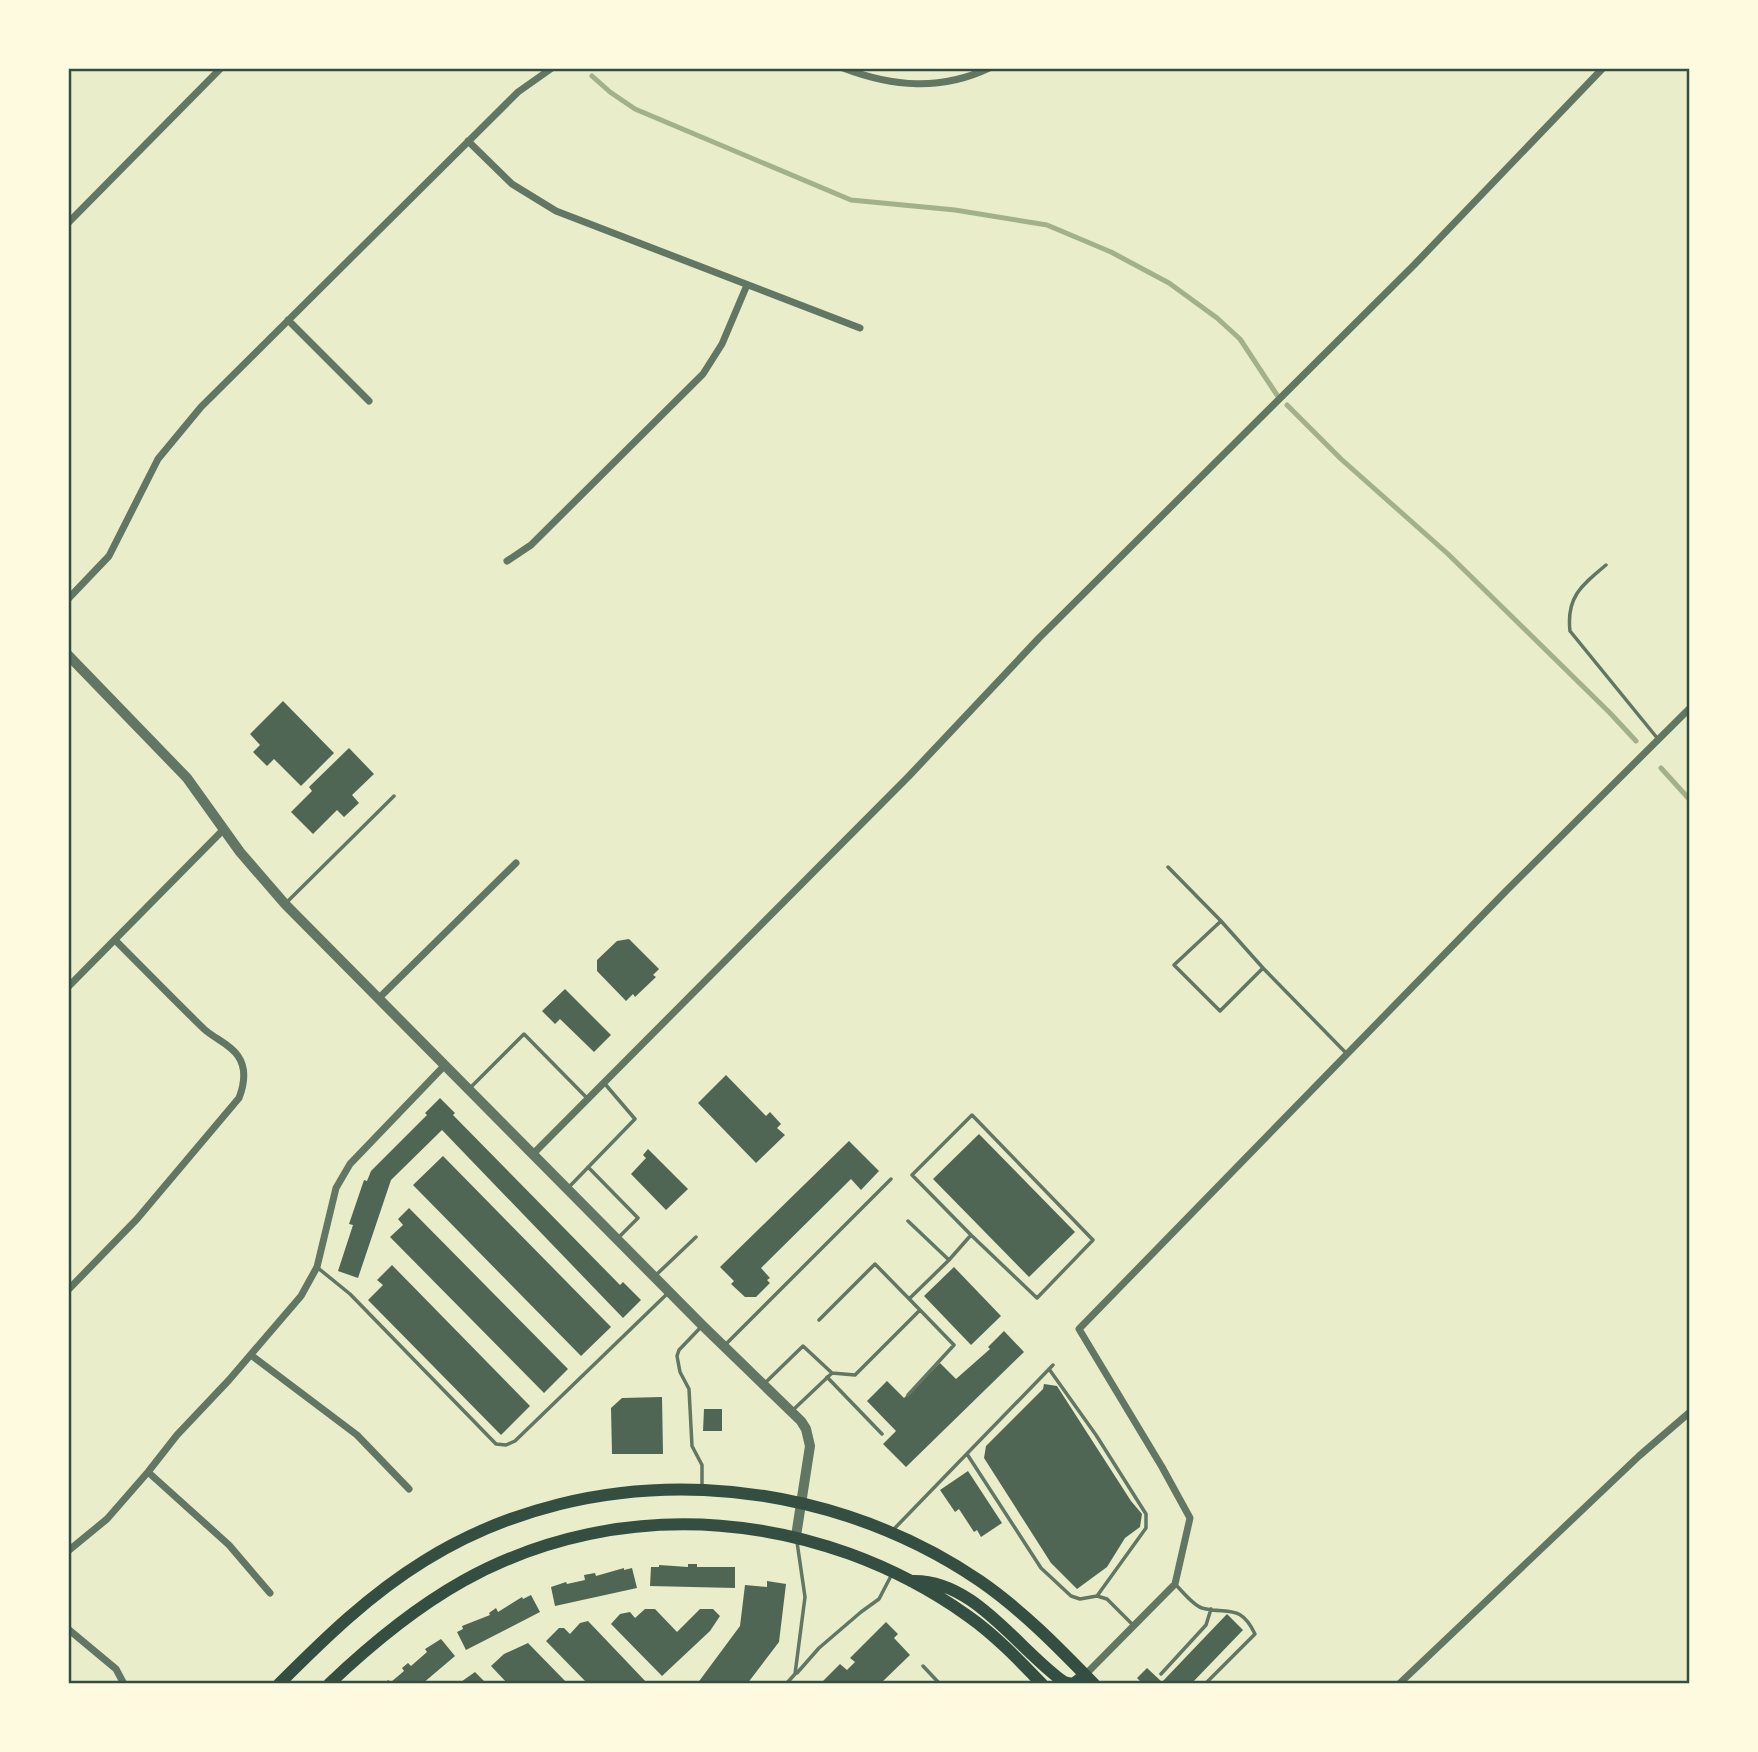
<svg xmlns="http://www.w3.org/2000/svg" width="1758" height="1752" font-family="'Archivo Narrow',sans-serif">
  <rect width="100%" height="100%" fill="#e9edc9"/>
  <g fill="none" stroke-linecap="round" stroke-linejoin="round">
    <path stroke="#a3b18a" stroke-width="5" d="M 592,76 L 610,92 L 635,109 L 851,200 L 955,210 L 1047,225 L 1111,252 L 1169,283 L 1217,318 L 1240,339 L 1277,395
      M 1287,405 L 1341,459 L 1448,554 L 1610,713 L 1636,741
      M 1661,768 L 1690,800"/>
  </g>
  <path fill="#4f6655" d="M 283,701 L 334,753 L 301,786 L 274,759 L 267,766 L 253,752 L 260,745 L 250,734 Z
    M 349,748 L 374,774 L 352,795 L 359,803 L 344,817 L 337,810 L 313,834 L 291,812 L 312,791 L 309,787 Z
    M 629,939 L 659,969 L 653,975 L 656,977 L 635,997 L 633,994 L 626,1001 L 597,971 L 597,960 L 617,941 Z
    M 565,989 L 611,1035 L 594,1052 L 560,1019 L 555,1024 L 542,1011 Z
    M 726,1075 L 766,1116 L 770,1112 L 781,1124 L 777,1128 L 785,1135 L 756,1163 L 698,1103 Z
    M 440,1098 L 455,1113 L 453,1115 L 620,1285 L 623,1282 L 641,1300 L 623,1318 L 442,1130 L 391,1180 L 358,1278 L 338,1271 L 353,1225 L 349,1224 L 364,1180 L 367,1181 L 371,1171 L 427,1115 L 425,1113 Z
    M 979,1134 L 1075,1232 L 1029,1277 L 933,1179 Z
    M 849,1141 L 879,1171 L 861,1190 L 851,1179 L 761,1268 L 770,1278 L 767,1280 L 770,1283 L 756,1297 L 745,1297 L 731,1284 L 734,1281 L 720,1267 Z
    M 648,1149 L 688,1189 L 666,1210 L 631,1174 L 646,1158 L 643,1155 Z
    M 443,1156 L 611,1327 L 581,1356 L 413,1185 Z
    M 409,1208 L 568,1369 L 544,1393 L 390,1237 L 403,1225 L 398,1219 Z
    M 392,1265 L 530,1406 L 501,1435 L 368,1300 L 383,1285 L 377,1280 Z
    M 954,1267 L 1001,1316 L 971,1345 L 924,1296 Z
    M 1004,1331 L 1024,1352 L 906,1467 L 883,1444 L 896,1431 L 867,1401 L 887,1381 L 904,1398 L 940,1363 L 956,1379 L 990,1349 L 988,1347 Z
    M 1044,1384 L 1057,1386 L 1131,1501 L 1142,1514 L 1140,1527 L 1125,1538 L 1107,1567 L 1077,1589 L 1051,1563 L 984,1458 L 986,1446 L 1043,1389 Z
    M 662,1397 L 663,1454 L 612,1454 L 611,1408 L 622,1398 Z
    M 704,1409 L 722,1409 L 722,1431 L 703,1431 Z
    M 968,1471 L 1002,1523 L 981,1537 L 977,1530 L 974,1532 L 959,1509 L 955,1512 L 940,1490 Z
    M 688,1564 L 697,1564 L 697,1567 L 735,1567 L 735,1588 L 650,1586 L 651,1567 L 659,1567 L 659,1565 L 688,1567 Z
    M 624,1568 L 624,1570 L 632,1568 L 637,1588 L 555,1606 L 551,1587 L 566,1582 L 567,1584 L 585,1580 L 584,1575 L 595,1573 L 596,1576 Z
    M 767,1581 L 786,1584 L 779,1642 L 747,1684 L 697,1684 L 740,1626 L 745,1585 L 767,1587 Z
    M 531,1595 L 540,1612 L 466,1650 L 457,1632 L 463,1629 L 462,1626 L 490,1615 L 489,1613 L 496,1608 L 498,1612 L 522,1597 L 523,1599 Z
    M 645,1609 L 655,1609 L 677,1632 L 700,1609 L 713,1609 L 720,1616 L 710,1631 L 662,1676 L 611,1624 L 620,1614 L 630,1612 L 635,1618 Z
    M 1227,1614 L 1243,1630 L 1191,1684 L 1143,1684 L 1137,1678 L 1147,1668 L 1162,1682 Z
    M 588,1621 L 648,1684 L 588,1684 L 546,1641 L 559,1628 L 564,1628 L 570,1634 L 580,1623 Z
    M 886,1622 L 898,1634 L 894,1638 L 910,1655 L 880,1684 L 820,1684 L 840,1664 L 847,1670 L 855,1662 L 850,1658 Z
    M 441,1639 L 455,1656 L 422,1684 L 384,1684 L 388,1680 L 391,1682 L 404,1671 L 402,1668 L 408,1663 L 411,1666 L 427,1652 L 425,1649 Z
    M 528,1643 L 568,1684 L 508,1684 L 491,1666 L 504,1654 Z
    M 475,1672 L 487,1684 L 458,1684 Z"/>
  <g fill="none" stroke-linecap="round" stroke-linejoin="round">
    <path stroke="#617663" stroke-width="3.5" d="M 1606,565 C 1582,585 1566,597 1570,631 L 1658,739
      M 1168,867 L 1221,921
      M 287,902 L 394,796
      M 1263,968 L 1221,921 L 1174,965 L 1220,1011 L 1263,968 L 1347,1054
      M 470,1088 L 524,1034 L 587,1098
      M 588,1167 L 638,1218 L 618,1238
      M 568,1188 L 635,1119 L 605,1084
      M 908,1221 L 949,1260 L 909,1299
      M 949,1260 L 971,1235 L 1037,1298 L 1093,1240 L 972,1115 L 912,1175 L 971,1235
      M 318,1268 L 350,1294 L 496,1444 L 506,1445 L 515,1441 L 668,1293
      M 656,1275 L 696,1237
      M 819,1320 L 875,1264 L 920,1310 L 855,1375 L 832,1373
      M 701,1327 L 679,1350 L 677,1356 L 680,1372 L 689,1389 L 692,1446 L 702,1465 L 702,1486
      M 726,1344 L 891,1179
      M 1049,1369 L 1096,1435 L 1146,1514 L 1146,1528 L 1097,1596
      M 827,1377 L 882,1434
      M 765,1383 L 803,1346 L 832,1373 L 793,1410
      M 908,1395 L 954,1345 L 920,1310
      M 967,1454 L 1041,1568 L 1071,1596 L 1080,1599 L 1097,1596 L 1107,1599 L 1134,1626
      M 892,1531 L 1053,1365
      M 1176,1585 C 1183,1592 1193,1605 1202,1608 C 1228,1615 1240,1603 1255,1634 L 1205,1684
      M 923,1666 L 940,1684
      M 797,1673 L 819,1648 L 861,1612 L 879,1599 L 892,1574
      M 1161,1674 L 1206,1625 L 1211,1609
      M 786,1684 L 795,1674 L 805,1597 L 797,1542"/>
    <path stroke="#617663" stroke-width="7" d="M 843,68 C 893,87 941,91 989,68
      M 468,141 L 512,184 L 556,211 L 860,328
      M 68,223 L 221,68
      M 288,320 L 369,401
      M 507,561 L 531,545 L 703,374 L 722,344 L 747,285
      M 68,599 L 109,556 L 158,459 L 201,407 L 518,92 L 552,68
      M 68,987 L 224,829
      M 379,998 L 516,863
      M 533,1154 L 909,776 L 1039,638 L 1414,265 L 1603,68
      M 68,1290 L 137,1219 L 239,1098 C 244,1085 247,1069 238,1056 C 230,1044 215,1039 204,1029 C 174,1000 145,970 115,940
      M 251,1355 L 357,1435 L 409,1489
      M 148,1472 L 229,1545 L 270,1593
      M 68,1551 L 107,1519 L 148,1472 L 177,1435 L 229,1380 L 301,1296 L 317,1267 L 336,1188 L 350,1164 L 445,1065
      M 68,1629 L 116,1669 L 124,1684
      M 1085,1675 L 1175,1584 L 1190,1518 L 1162,1467 L 1079,1329 L 1506,891 L 1690,708
      M 1399,1684 L 1639,1456 L 1690,1412"/>
    <path stroke="#617663" stroke-width="10" d="M 68,655 L 187,778 L 240,852 L 285,904 L 702,1325 L 801,1421 L 806,1429 L 810,1446 L 796,1536"/>
    <path stroke="#344e41" stroke-width="12" d="M 911,1581 C 974,1578 1018,1650 1064,1682 L 1073,1684 L 1085,1675
      M 279,1684 C 325,1638 369,1595 424,1561 C 593,1456 817,1470 980,1581 C 1022,1610 1058,1647 1094,1684
      M 329,1684 C 370,1645 413,1609 463,1581 C 623,1492 820,1511 968,1616 C 995,1635 1019,1660 1042,1684"/>
  </g>
  <rect width="1758" height="1752" fill="none" stroke="#fefae0" stroke-width="140"/>
  <rect x="70" y="70" width="1618" height="1612" fill="none" stroke="#344e41" stroke-width="2.5"/>
</svg>
